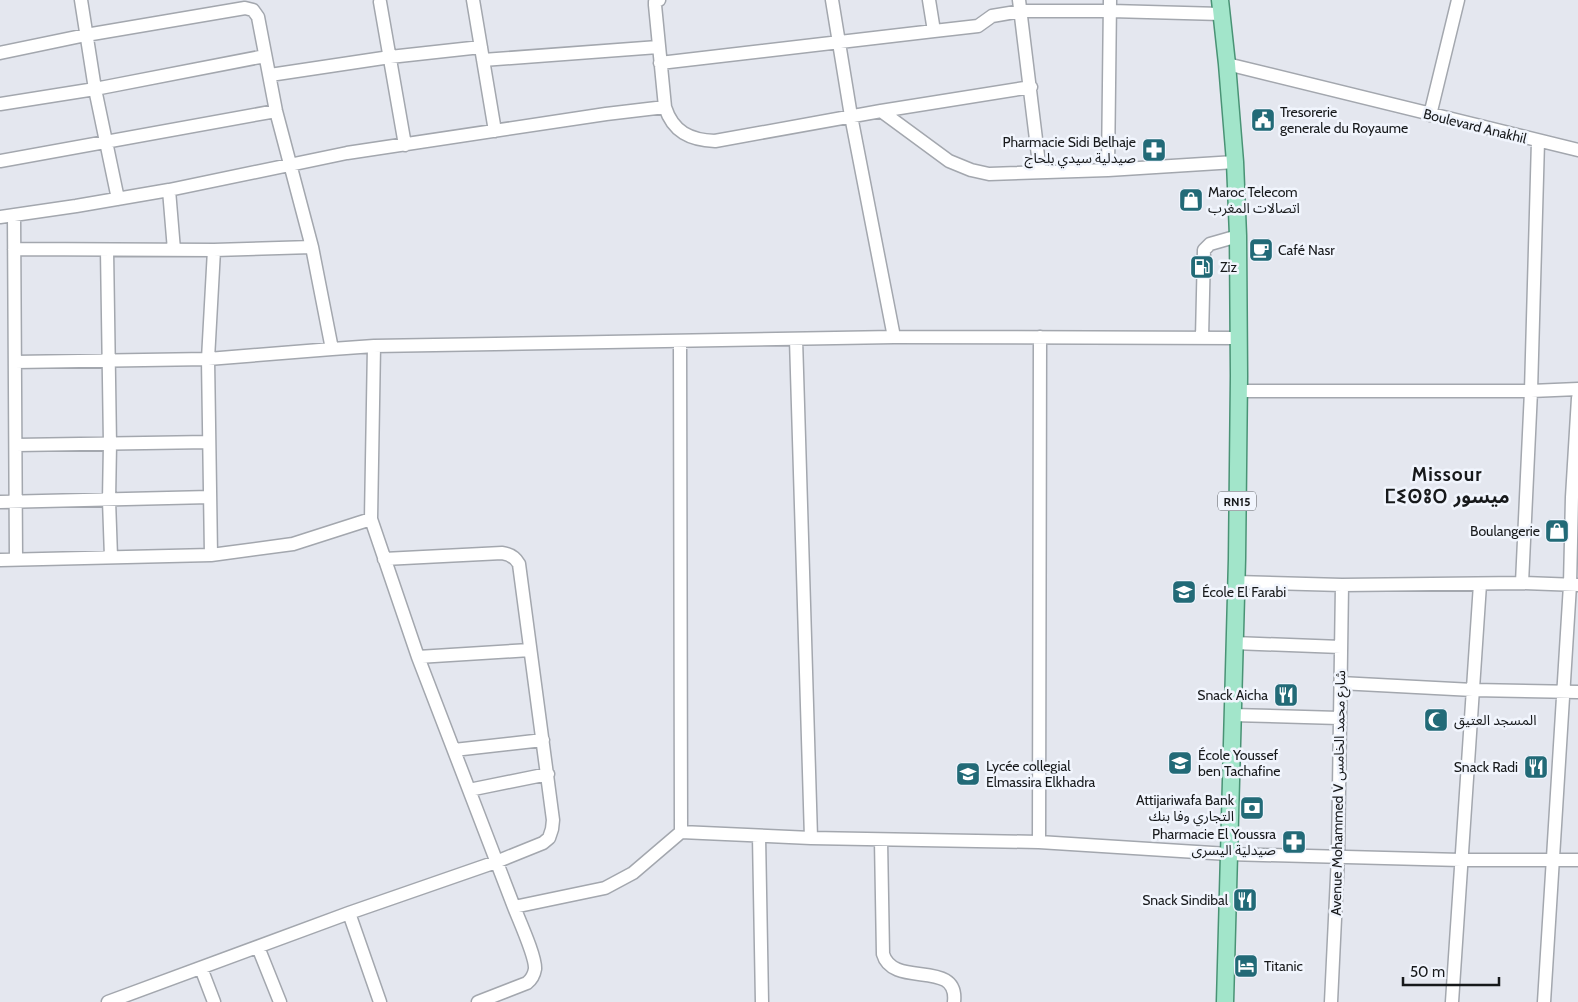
<svg xmlns="http://www.w3.org/2000/svg" width="1578" height="1002" font-family="Cabin,'Noto Sans Arabic','Noto Sans Tifinagh',sans-serif">
  <rect width="100%" height="100%" fill="#e4e7ef"/>
  <g fill="none" stroke-linecap="round" stroke-linejoin="round">
    <defs>
      <path id="minor" d="M 81,0 L 95,89 L 118,199
        M 473,0 L 495,131
        M 659,0 L 655,2 L 655,5 L 665,107
        M 832,0 L 851,116 L 894,337
        M 929,0 L 934,31 L 978,26 L 992,16 L 1021,11 L 1111,11 L 1221,14
        M 1019,0 L 1040,172
        M 380,2 L 405,145
        M 0,53 L 86,35 L 245,8 L 253,10 L 258,17 L 276,111 L 312,247 L 332,349 L 374,346 L 894,337 L 1238,338
        M 483,60 L 658,47
        M 660,63 L 934,31
        M 1227,64 L 1578,150
        M 270,75 L 390,57 L 481,47
        M 0,104 L 95,89 L 265,56
        M 881,111 L 1031,87
        M 1430,115 L 1458,0
        M 0,161 L 276,111
        M 1108,170 L 1110,0
        M 169,190 L 174,250
        M 14,215 L 16,560
        M 0,217 L 76,206 L 169,190 L 347,153 L 606,114 L 665,107 C 673,132 690,140 715,141 L 881,111 L 949,161 L 971,170 L 989,174 L 1108,170 L 1235,162
        M 14,249 L 214,250 L 312,247
        M 107,250 L 110,444 L 109,500 L 111,557
        M 1202,338 L 1204,250 L 1210,244 L 1238,236
        M 796,339 L 811,838
        M 374,346 L 371,519 L 418,657 L 514,907 L 605,888 L 633,873 L 681,832 L 680,341
        M 15,362 L 208,359 L 332,349
        M 1238,391 L 1531,391 L 1538,141
        M 16,445 L 209,442
        M 0,502 L 210,497
        M 211,555 L 208,359 L 214,250
        M 0,560 L 211,555 L 293,544 L 371,519
        M 1236,582 L 1342,585 L 1522,583 L 1578,585
        M 1522,583 L 1531,391 L 1578,389
        M 1234,643 L 1341,647
        M 418,657 L 530,650
        M 1340,683 L 1473,690 L 1578,692
        M 1232,715 L 1339,718
        M 454,750 L 543,740
        M 469,790 L 548,774
        M 681,832 L 811,838 L 1039,842 L 1228,854 L 1461,860 L 1578,860
        M 759,836 L 762,1002
        M 881,840 L 883,954 C 893,989 959,958 954,1002
        M 1039,842 L 1040,337
        M 349,913 L 380,1002
        M 258,947 L 280,1002
        M 201,968 L 214,1002
        M 108,1002 L 349,913 L 496,862 L 543,843 L 549,838 L 552,829 L 553,820 L 519,564 C 515,557 510,554 502,553 L 384,559
        M 478,1002 L 527,983 C 532,979 534,975 535,969 C 536,957 519,920 514,907
        M 1331,1002 L 1338,856 L 1342,585
        M 1452,1002 L 1480,584
        M 1544,1002 L 1570,585 L 1572,497 L 1578,398"/>
      <path id="major" d="M 1220,0 L 1227,64 L 1235,162 L 1238,236 L 1239,376 L 1237,559 L 1225,1002"/>
    </defs>
    <use href="#minor" stroke="#a3a7ae" stroke-width="15"/>
    <use href="#major" stroke="#499375" stroke-width="19"/>
    <use href="#minor" stroke="#fff" stroke-width="12"/>
    <use href="#major" stroke="#a2e5ca" stroke-width="16"/>
  </g>
  <defs>
    <symbol id="civic-square" viewBox="-11 -11 22 22"><rect x="-9" y="-9" width="18" height="18" rx="4" fill="#226a77" stroke="#f1f5fd"/><path d="M-.6-6.5H3V-4.5H.6V-3L4-1V1h2V6H-6V1h2V-1L-.6-3ZM-1.2 2.5V6h2.4V2.5Z" fill="#fff"/></symbol>
    <symbol id="pharmacy-square" viewBox="-11 -11 22 22"><rect x="-9" y="-9" width="18" height="18" rx="4" fill="#226a77" stroke="#f1f5fd"/><path d="M-2-6h4v4h4v4h-4v4h-4v-4h-4v-4h4Z" fill="#fff"/></symbol>
    <symbol id="shop-square" viewBox="-11 -11 22 22"><rect x="-9" y="-9" width="18" height="18" rx="4" fill="#226a77" stroke="#f1f5fd"/><path d="M-5-2.5h2.3a2.7 3.5 0 0 1 5.4 0H5L5.5 6h-11ZM-1.5-2.5h3a1.5 2.3 0 0 0-3 0Z" fill="#fff"/></symbol>
    <symbol id="cafe-square" viewBox="-11 -11 22 22"><rect x="-9" y="-9" width="18" height="18" rx="4" fill="#226a77" stroke="#f1f5fd"/><path d="M-5.5-4.5H6V0H3Q3 3.5 0 3.5H-2.5Q-5.5 3.5-5.5 0ZM3-3.2v2h1.7v-2ZM-6 4.5H4V6H-6Z" fill="#fff"/></symbol>
    <symbol id="fuel-square" viewBox="-11 -11 22 22"><rect x="-9" y="-9" width="18" height="18" rx="4" fill="#226a77" stroke="#f1f5fd"/><path d="M-5.5-6h7V0h2V4h1.3V-2.5L3-4.5l.8-.8L6-3V5H2.5V1h-1V6h-7ZM-4.2-4.7v3.2H.2V-4.7Z" fill="#fff"/></symbol>
    <symbol id="school-square" viewBox="-11 -11 22 22"><rect x="-9" y="-9" width="18" height="18" rx="4" fill="#226a77" stroke="#f1f5fd"/><path d="M0-5L7-2L0 1L-7-2ZM-4 1L0 2.5L4 1V4Q0 6-4 4Z" fill="#fff"/></symbol>
    <symbol id="restaurant-square" viewBox="-11 -11 22 22"><rect x="-9" y="-9" width="18" height="18" rx="4" fill="#226a77" stroke="#f1f5fd"/><path d="M-5-6h1v4h1v-4h1v4h1v-4h1v5L-1.5 .5V6h-2V.5L-5-1ZM5-6V6H3V1.5H1.5Q1.5-4 5-6Z" fill="#fff"/></symbol>
    <symbol id="mosque-square" viewBox="-11 -11 22 22"><rect x="-9" y="-9" width="18" height="18" rx="4" fill="#226a77" stroke="#f1f5fd"/><path d="M3.5-4.9A6 6 0 1 0 3.5 4.9A5 5 0 1 1 3.5-4.9Z" fill="#fff"/></symbol>
    <symbol id="bank-square" viewBox="-11 -11 22 22"><rect x="-9" y="-9" width="18" height="18" rx="4" fill="#226a77" stroke="#f1f5fd"/><path d="M-6-4H6V4H-6ZM0-2.3a2.3 2.3 0 1 0 0 4.6a2.3 2.3 0 1 0 0-4.6Z" fill="#fff"/></symbol>
    <symbol id="hotel-square" viewBox="-11 -11 22 22"><rect x="-9" y="-9" width="18" height="18" rx="4" fill="#226a77" stroke="#f1f5fd"/><path d="M-6-4.5h1.5V1H6V5H4.5V3h-9V5H-6ZM-4 0a1.8 1.8 0 1 1 3.6 0ZM.5 0V-2.5h3Q6-2.5 6 0Z" fill="#fff"/></symbol>
  </defs>
  <g fill-rule="evenodd">
    <use href="#civic-square" x="1249" y="106" width="28" height="28"/>
    <use href="#pharmacy-square" x="1140" y="136" width="28" height="28"/>
    <use href="#shop-square" x="1177" y="186" width="28" height="28"/>
    <use href="#cafe-square" x="1247" y="236" width="28" height="28"/>
    <use href="#fuel-square" x="1188" y="253" width="28" height="28"/>
    <use href="#shop-square" x="1543" y="517" width="28" height="28"/>
    <use href="#school-square" x="1170" y="578" width="28" height="28"/>
    <use href="#restaurant-square" x="1272" y="681" width="28" height="28"/>
    <use href="#mosque-square" x="1422" y="706" width="28" height="28"/>
    <use href="#school-square" x="1166" y="749" width="28" height="28"/>
    <use href="#restaurant-square" x="1522" y="753" width="28" height="28"/>
    <use href="#school-square" x="954" y="760" width="28" height="28"/>
    <use href="#bank-square" x="1238" y="794" width="28" height="28"/>
    <use href="#pharmacy-square" x="1280" y="828" width="28" height="28"/>
    <use href="#restaurant-square" x="1231" y="886" width="28" height="28"/>
    <use href="#hotel-square" x="1232" y="952" width="28" height="28"/>
  </g>
  <g text-anchor="middle" dominant-baseline="central" stroke-width="5" stroke-linejoin="round" paint-order="stroke">
    <rect fill="#f1f5fd" stroke="#585b5f" stroke-width="1" x="1218" y="491.5" width="38" height="19" rx="4"/>
    <g font-size="12" font-weight="bold" fill="#17191b">
      <text x="1237" y="501">RN15</text>
    </g>
    <g font-size="14" fill="#17191b" stroke="#f1f5fd" text-anchor="start">
      <text x="1280" y="112">Tresorerie<tspan x="1280" dy="16">generale du Royaume</tspan></text>
      <text x="1136" y="142" text-anchor="end">Pharmacie Sidi Belhaje<tspan x="1136" dy="16">صيدلية سيدي بلحاج</tspan></text>
      <text x="1208" y="192">Maroc Telecom<tspan x="1208" dy="16">اتصالات المغرب</tspan></text>
      <text x="1278" y="250">Café Nasr</text>
      <text x="1220" y="267">Ziz</text>
      <text x="1540" y="531" text-anchor="end">Boulangerie</text>
      <text x="1202" y="592">École El Farabi</text>
      <text x="1268" y="695" text-anchor="end">Snack Aicha</text>
      <text x="1454" y="720">المسجد العتيق</text>
      <text x="1198" y="755">École Youssef<tspan x="1198" dy="16">ben Tachafine</tspan></text>
      <text x="986" y="766">Lycée collegial<tspan x="986" dy="16">Elmassira Elkhadra</tspan></text>
      <text x="1518" y="767" text-anchor="end">Snack Radi</text>
      <text x="1234" y="800" text-anchor="end">Attijariwafa Bank<tspan x="1234" dy="16">التجاري وفا بنك</tspan></text>
      <text x="1276" y="834" text-anchor="end">Pharmacie El Youssra<tspan x="1276" dy="16">صيدلية اليسرى</tspan></text>
      <text x="1228" y="900" text-anchor="end">Snack Sindibal</text>
      <text x="1264" y="966">Titanic</text>
    </g>
    <g font-size="14" fill="#17191b" stroke="#f1f5fd">
      <text transform="translate(1475 126) rotate(14)">Boulevard Anakhil</text>
      <text transform="translate(1338 793) rotate(-89)">Avenue Mohammed V شارع محمد الخامس</text>
    </g>
    <g font-size="19" font-weight="bold" letter-spacing="1" fill="#17191b" stroke="#f1f5fd">
      <text x="1447" y="474">Missour<tspan x="1447" dy="22">ⵎⵉⵙⵓⵔ ميسور</tspan></text>
    </g>
  </g>
  <path d="M1403 977v8h96v-8" fill="none" stroke="#17191b" stroke-width="2.5"/>
  <text x="1410" y="977" font-size="15" fill="#17191b" stroke="#f1f5fd" stroke-width="4" paint-order="stroke">50 m</text>
</svg>
